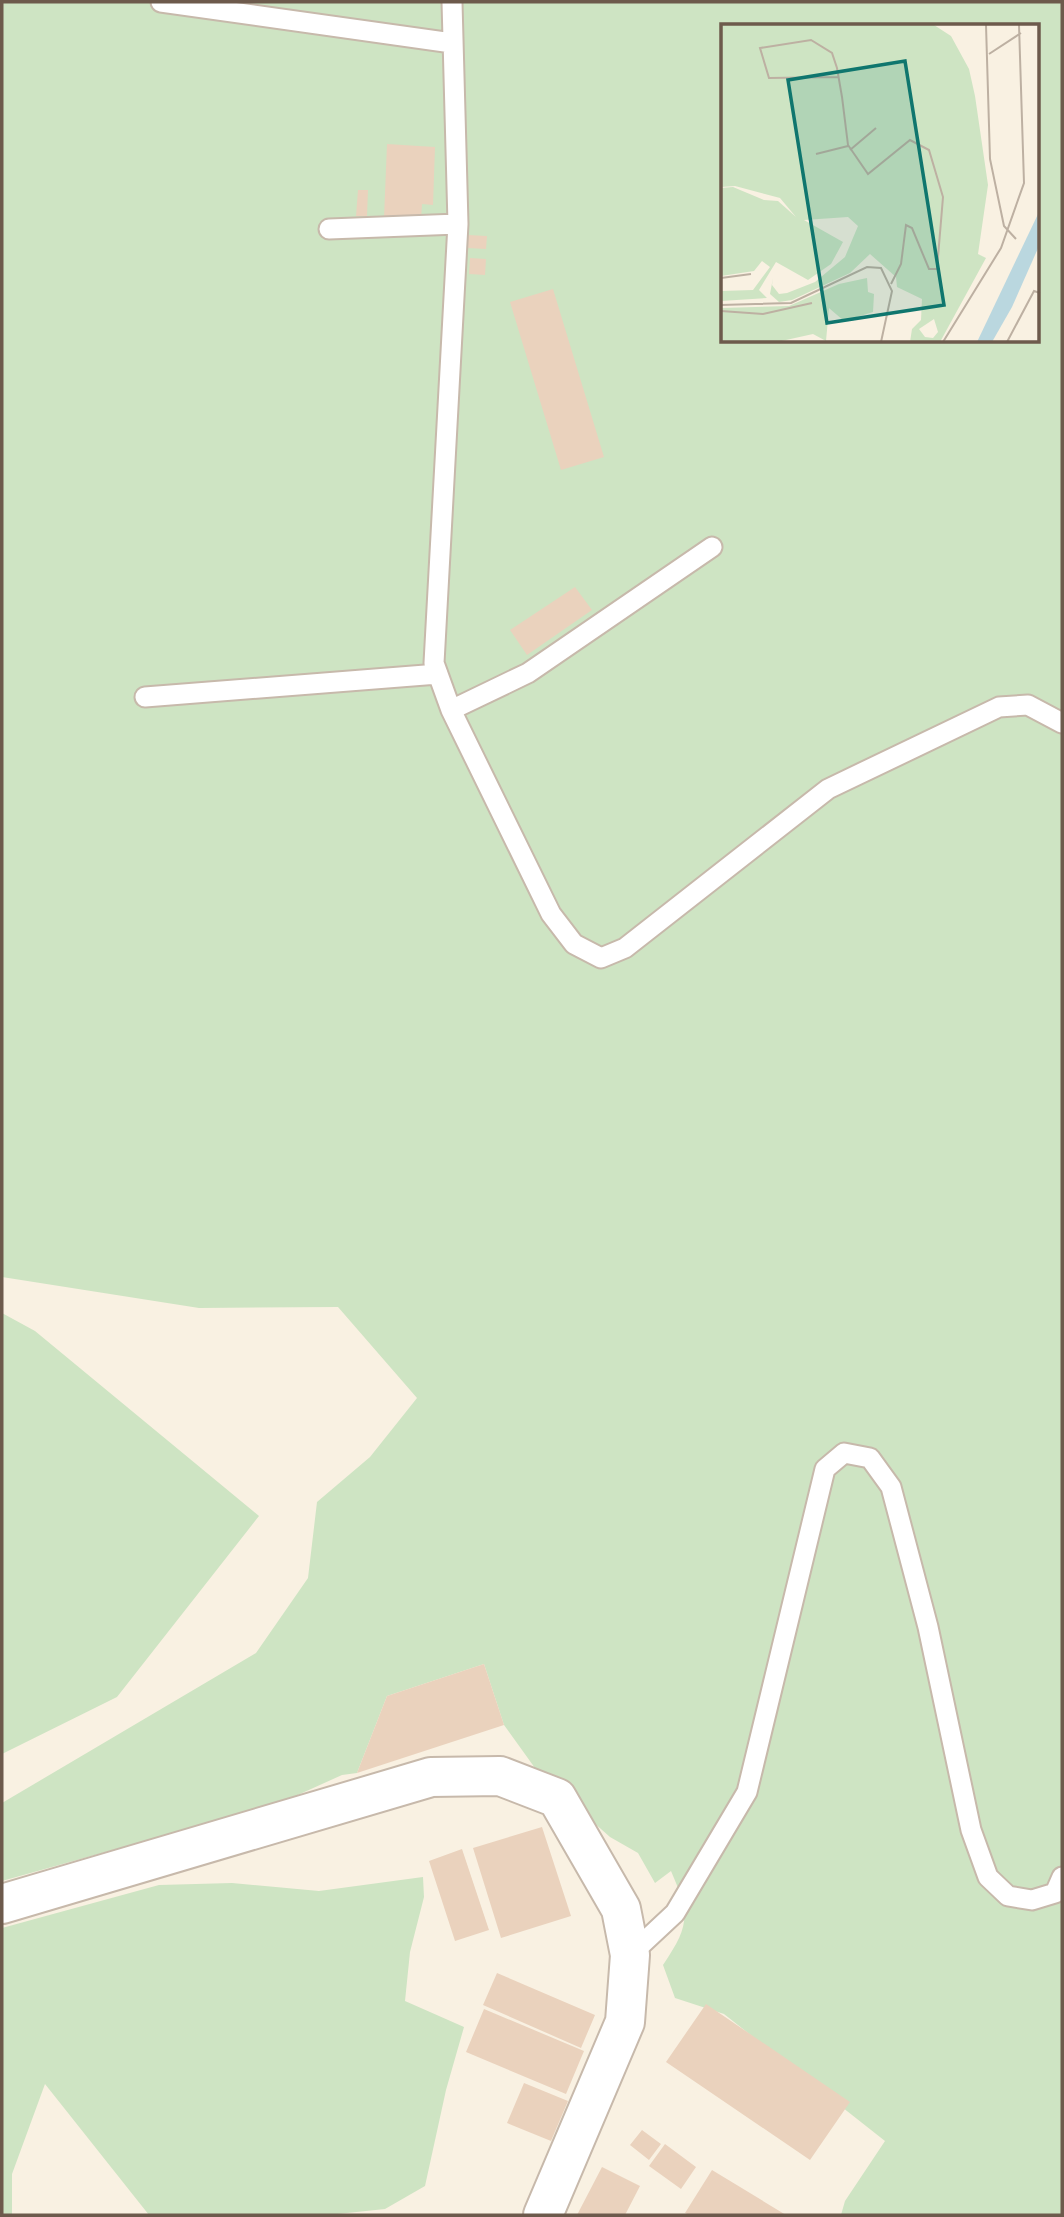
<svg xmlns="http://www.w3.org/2000/svg" width="1064" height="2217" font-family="'Roboto Condensed',sans-serif">
  <rect width="100%" height="100%" fill="#f9f1e2"/>
  <path fill="#cee4c3" fill-rule="evenodd" d="M 2,2 L 1062,2 L 1062,2215 L 841,2215 L 845,2201 L 885,2141 L 724,2014 L 675,1998 L 663,1965 C 690,1925 690,1915 671,1871 L 655,1883 L 638,1853 L 610,1837 L 540,1775 L 504,1725 L 484,1664 L 387,1696 L 357,1773 L 342,1775 L 280,1803 L 2,1881 L 2,1803 L 256,1653 L 308,1578 L 317,1502 L 370,1457 L 417,1398 L 338,1307 L 199,1308 L 2,1277 ZM 723,26 L 1038,26 L 1038,341 L 723,341 Z
    M 2,1313 L 35,1331 L 259,1516 L 117,1697 L 2,1754 Z
    M 423,1877 L 424,1897 L 410,1952 L 405,2001 L 464,2027 L 446,2090 L 425,2186 L 385,2209 L 328,2215 L 149,2215 L 45,2084 L 12,2174 L 12,2215 L 2,2215 L 2,1928 L 159,1885 L 232,1883 L 319,1891 Z"/>
  <path fill="#ead2bd" d="M 387,144 L 435,147 L 433,205 L 422,204 L 421,220 L 384,218 Z
    M 358,190 L 368,190 L 367,216 L 356,216 Z
    M 468,235 L 487,236 L 486,249 L 467,248 Z
    M 470,258 L 486,259 L 485,275 L 469,274 Z
    M 553,289 L 604,457 L 561,470 L 510,302 Z
    M 575,587 L 592,610 L 527,655 L 510,630 Z
    M 484,1664 L 504,1725 L 357,1773 L 387,1696 Z
    M 542,1827 L 571,1916 L 501,1938 L 473,1848 Z
    M 462,1849 L 489,1930 L 455,1941 L 429,1861 Z
    M 497,1973 L 595,2015 L 581,2048 L 483,2005 Z
    M 706,2004 L 850,2102 L 810,2160 L 666,2062 Z
    M 484,2009 L 584,2051 L 566,2094 L 466,2052 Z
    M 524,2083 L 568,2101 L 551,2141 L 507,2123 Z
    M 642,2130 L 661,2144 L 649,2160 L 630,2145 Z
    M 665,2144 L 696,2167 L 681,2189 L 649,2166 Z
    M 602,2167 L 640,2186 L 625,2215 L 577,2215 Z
    M 712,2170 L 786,2215 L 690,2215 L 685,2213 Z"/>
  <g fill="none" stroke-linecap="round" stroke-linejoin="round">
    <defs>
      <path id="lane" d="M 161,2 L 452,43
        M 452,2 L 458,224 L 434,663 L 451,710 L 551,914 L 574,944 L 601,958 L 625,948 L 828,789 L 999,707 L 1028,705 L 1062,723
        M 329,229 L 458,224
        M 145,697 L 438,674
        M 451,710 L 528,673 L 712,547
        M 630,1955 L 675,1913 L 747,1792 L 825,1469 L 844,1453 L 870,1458 L 891,1487 L 928,1627 L 971,1830 L 988,1877 L 1008,1896 L 1032,1900 L 1055,1893 L 1062,1877"/>
      <path id="street" d="M 2,1904 L 431,1777 L 500,1776 L 557,1798 L 621,1909 L 630,1955 L 625,2022 L 543,2215"/>
    </defs>
    <use href="#lane" stroke="#c7b9ab" stroke-width="23"/>
    <use href="#street" stroke="#c7b9ab" stroke-width="42"/>
    <use href="#lane" stroke="#fff" stroke-width="19"/>
    <use href="#street" stroke="#fff" stroke-width="38"/>
  </g>
  <g transform="translate(721 24)">
    <rect width="318" height="318" fill="#f9f1e2"/>
    <path d="M 0,1 L 213,1 L 230,12 L 248,45 L 254,72 L 267,161 L 257,230 L 265,234 L 219,318 L 189,318 L 191,305 L 200,296 L 201,275 L 176,263 L 175,253 L 149,230 L 129,249 L 71,276 L 58,278 L 49,270 L 52,254 L 51,261 L 58,270 L 66,269 L 94,258 L 124,233 L 137,202 L 127,193 L 83,196 L 122,218 L 110,240 L 87,256 L 55,238 L 38,266 L 46,274 L 0,277 L 0,267 L 32,266 L 49,243 L 41,237 L 33,247 L 0,252 L 0,164 L 12,163 L 43,176 L 57,177 L 75,193 L 59,174 L 14,162 L 0,163 ZM 213,295 L 217,308 L 212,314 L 204,313 L 198,305 ZM 146,254 L 147,268 L 153,270 L 152,288 L 123,297 L 108,284 L 105,317 L 92,310 L 56,318 L 0,318 L 0,284 L 68,282 L 118,260 Z" fill="#cee4c3" fill-rule="evenodd"/>
    <path d="M 318,188 L 318,222 L 291,283 L 271,318 L 256,318 Z" fill="#bad7df"/>
    <path fill="none" stroke="#bdb0a2" stroke-width="2" d="M 265,1 L 269,135 L 283,202 L 295,215M 268,30 L 300,9M 118,53 L 48,54 L 39,24 L 90,16 L 111,29 L 116,44 L 121,73 L 127,121 L 147,150 L 189,116 L 208,126 L 222,173 L 216,245 L 208,245 L 191,204 L 185,201 L 180,240 L 170,260M 129,126 L 155,104M 95,130 L 127,122M 0,254 L 30,250M 0,281 L 70,279 L 146,243 L 160,244 L 171,267 L 160,318M 0,287 L 42,290 L 91,279M 222,318 L 280,224 L 303,159 L 298,1M 286,318 L 313,267 L 319,269"/>
    <path fill="#0f766e" fill-opacity="0.15" stroke="#0f766e" stroke-width="3.5" d="M 184,37 L 223,281 L 106,299 L 67,56 Z"/>
    <rect width="318" height="318" fill="none" stroke="#6d5a4c" stroke-width="3.5"/>
  </g>
  <rect width="1064" height="2217" fill="none" stroke="#6d5a4c" stroke-width="7"/>
</svg>
